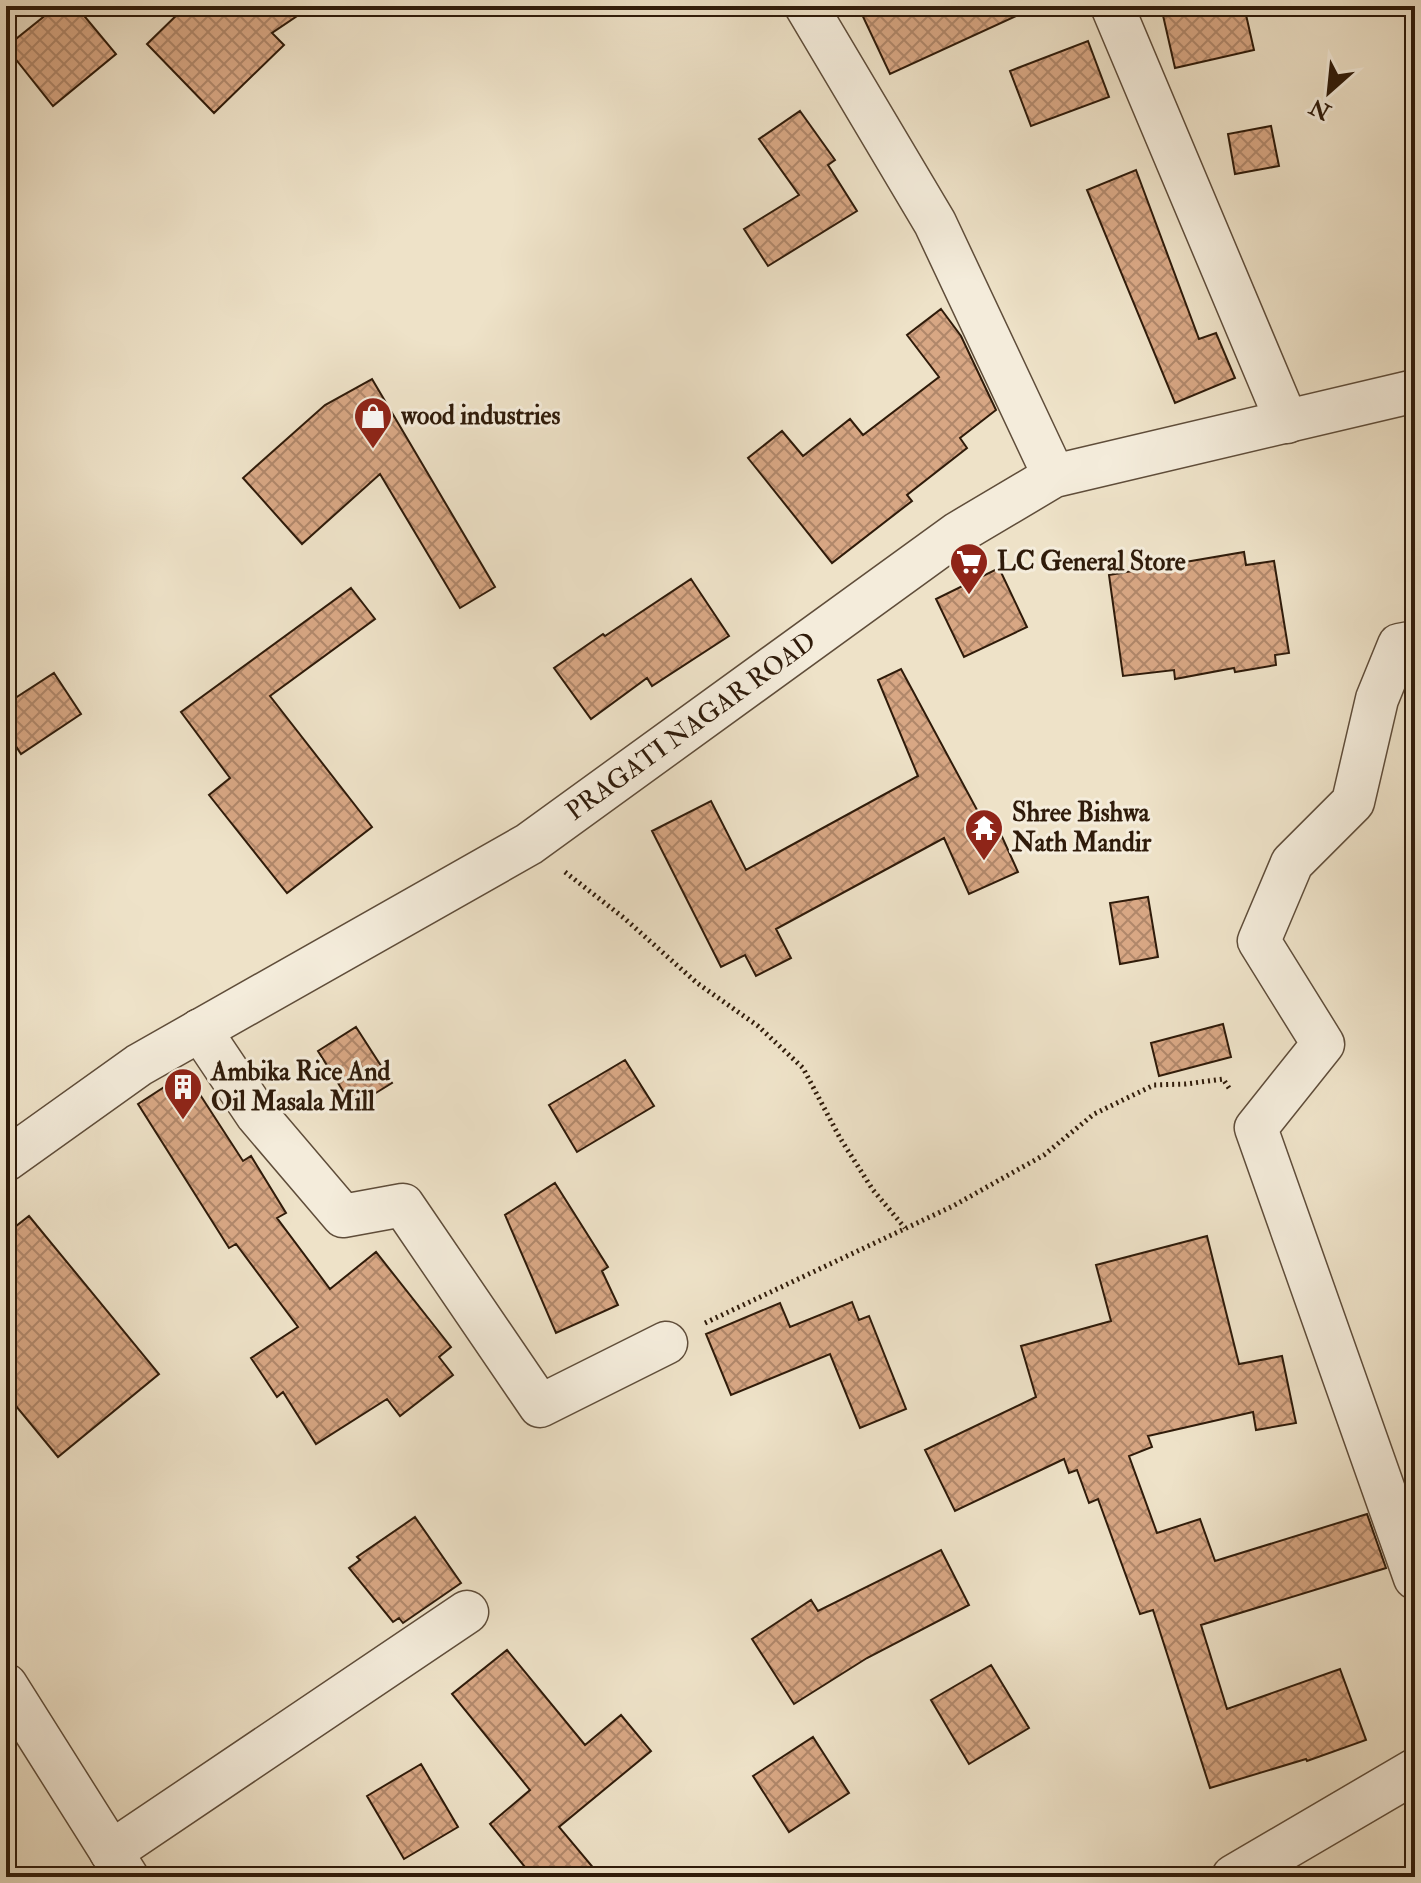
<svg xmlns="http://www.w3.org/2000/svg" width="1421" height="1883" font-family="'IM FELL Double Pica',serif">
  <defs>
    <pattern id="building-cross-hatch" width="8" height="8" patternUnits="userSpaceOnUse" patternTransform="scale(2)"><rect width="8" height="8" fill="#d8a784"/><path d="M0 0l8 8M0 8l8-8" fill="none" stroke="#b0876a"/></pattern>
  </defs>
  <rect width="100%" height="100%" fill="#eee2c8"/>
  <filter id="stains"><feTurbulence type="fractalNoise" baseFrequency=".0025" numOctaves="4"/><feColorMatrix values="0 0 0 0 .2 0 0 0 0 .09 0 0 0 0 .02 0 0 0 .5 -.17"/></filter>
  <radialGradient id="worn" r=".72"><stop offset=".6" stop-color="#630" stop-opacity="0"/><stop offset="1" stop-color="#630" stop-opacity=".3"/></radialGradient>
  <path fill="url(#building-cross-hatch)" stroke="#2f1b0a" stroke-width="2" d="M 57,6 L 76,6 L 116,54 L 53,106 L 6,47 Z
    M 186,6 L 312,6 L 272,33 L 284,45 L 214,113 L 147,44 Z
    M 858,6 L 1038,6 L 890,74 Z
    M 1185,6 L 1244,6 L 1254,50 L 1175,68 L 1162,11 Z
    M 1088,41 L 1109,97 L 1031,126 L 1010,71 Z
    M 800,111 L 835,160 L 828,165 L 857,211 L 768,266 L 744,229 L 799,195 L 759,139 Z
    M 1271,126 L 1279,166 L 1235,174 L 1228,134 Z
    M 1136,170 L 1199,339 L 1216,333 L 1235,378 L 1175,403 L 1087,190 Z
    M 941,309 L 961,336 L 996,410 L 960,438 L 967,448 L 907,495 L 912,501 L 832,563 L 748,458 L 782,431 L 803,456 L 850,419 L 863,435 L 939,377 L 907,335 Z
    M 372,379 L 495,587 L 460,608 L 380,474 L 302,544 L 243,478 L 325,405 Z
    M 1244,552 L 1246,565 L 1274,561 L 1289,653 L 1275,655 L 1276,665 L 1235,672 L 1234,668 L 1175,679 L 1174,670 L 1123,676 L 1109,575 Z
    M 999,568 L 1027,627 L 964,657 L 936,599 Z
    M 691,579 L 729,636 L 652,686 L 647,678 L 591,719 L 554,668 L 603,634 L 605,636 Z
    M 351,588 L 375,619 L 270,696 L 372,827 L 287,893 L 209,795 L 230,778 L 181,712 Z
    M 901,669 L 990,834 L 999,830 L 1018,872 L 969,894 L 944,838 L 776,929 L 791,958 L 756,976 L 745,955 L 721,967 L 652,831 L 711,801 L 746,870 L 918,776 L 878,680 Z
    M 54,673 L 81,714 L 21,754 L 6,731 L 6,704 Z
    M 1148,897 L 1158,957 L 1120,964 L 1110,903 Z
    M 1223,1024 L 1231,1057 L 1159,1076 L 1151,1043 Z
    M 356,1027 L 392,1083 L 353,1107 L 318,1051 Z
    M 625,1060 L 654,1106 L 577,1152 L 549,1105 Z
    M 186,1073 L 243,1161 L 251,1156 L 286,1213 L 277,1218 L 330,1289 L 376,1252 L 451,1347 L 439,1357 L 453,1375 L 400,1416 L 387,1399 L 316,1444 L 283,1392 L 277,1397 L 251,1358 L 298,1327 L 236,1244 L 229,1248 L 138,1104 Z
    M 555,1183 L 608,1267 L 602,1271 L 618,1305 L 556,1333 L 505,1215 Z
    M 29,1216 L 159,1374 L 58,1457 L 6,1394 L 6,1234 Z
    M 1207,1236 L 1239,1364 L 1282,1356 L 1296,1423 L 1256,1430 L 1253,1412 L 1148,1436 L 1152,1447 L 1129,1456 L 1157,1533 L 1200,1519 L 1215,1561 L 1367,1514 L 1386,1568 L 1201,1625 L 1227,1709 L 1340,1669 L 1366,1740 L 1307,1761 L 1306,1759 L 1210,1788 L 1153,1610 L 1140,1614 L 1098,1499 L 1089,1503 L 1077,1470 L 1069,1473 L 1064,1459 L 955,1511 L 925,1450 L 1036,1397 L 1021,1346 L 1111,1321 L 1096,1265 Z
    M 852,1302 L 859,1320 L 869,1316 L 906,1409 L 860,1428 L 830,1354 L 731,1395 L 706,1334 L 780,1303 L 790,1327 Z
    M 415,1517 L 461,1583 L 403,1623 L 399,1618 L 393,1622 L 349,1568 L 360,1560 L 357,1557 Z
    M 941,1550 L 969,1605 L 867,1658 L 794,1704 L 752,1639 L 811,1600 L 818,1611 Z
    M 507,1650 L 585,1745 L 621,1715 L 651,1751 L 559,1827 L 601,1877 L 533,1877 L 490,1824 L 530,1790 L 452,1694 Z
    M 991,1665 L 1029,1728 L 969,1764 L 931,1700 Z
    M 813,1737 L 849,1793 L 789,1832 L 753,1776 Z
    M 421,1764 L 458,1827 L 404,1859 L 367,1796 Z"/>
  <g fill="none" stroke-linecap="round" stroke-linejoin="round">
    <defs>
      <g id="minor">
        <path d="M 806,6 L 935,223 L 1054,476"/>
        <path d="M 1112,6 L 1287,422"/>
        <path d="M 1415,642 L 1399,645 L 1377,699 L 1353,802 L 1292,863 L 1259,941 L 1323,1044 L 1256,1128 L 1415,1578"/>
        <path d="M 200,1030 L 257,1115 L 343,1216 L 403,1205 L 540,1406 L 666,1343"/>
        <path id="s1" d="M 6,1160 L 139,1065 L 529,844 L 958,533 L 1054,476 L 1415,391"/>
        <path d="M 6,1685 L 127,1877"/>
        <path d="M 111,1852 L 467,1612"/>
      </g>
      <path id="tertiary" d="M 1234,1877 L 1415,1771"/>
    </defs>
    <use href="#minor" stroke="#5f4d3a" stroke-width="45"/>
    <use href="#tertiary" stroke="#5f4d3a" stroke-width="47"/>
    <path stroke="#2f1b0a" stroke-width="5" stroke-dasharray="2 4" stroke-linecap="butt" d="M 565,872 L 624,918 L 697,983 L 758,1026 L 803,1068 L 840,1138 L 873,1190 L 905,1228
      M 705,1323 L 953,1206 L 1044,1155 L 1094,1114 L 1154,1085 L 1186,1084 L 1223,1079 L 1231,1091"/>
    <use href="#minor" stroke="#f4ecdb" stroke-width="42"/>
    <use href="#tertiary" stroke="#f4ecdb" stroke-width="44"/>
  </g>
  <defs>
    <symbol id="shop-pin" viewBox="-11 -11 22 30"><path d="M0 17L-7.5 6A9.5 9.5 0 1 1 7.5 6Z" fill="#8f2418" stroke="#f4ecdb"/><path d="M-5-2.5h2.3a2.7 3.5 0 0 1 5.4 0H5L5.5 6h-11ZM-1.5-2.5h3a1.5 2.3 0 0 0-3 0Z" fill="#fff"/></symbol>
    <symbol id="supermarket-pin" viewBox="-11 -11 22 30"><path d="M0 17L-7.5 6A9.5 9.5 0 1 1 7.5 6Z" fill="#8f2418" stroke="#f4ecdb"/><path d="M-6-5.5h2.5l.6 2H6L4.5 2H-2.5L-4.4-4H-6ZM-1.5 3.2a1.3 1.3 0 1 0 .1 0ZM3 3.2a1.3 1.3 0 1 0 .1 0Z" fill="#fff"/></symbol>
    <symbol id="temple-pin" viewBox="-11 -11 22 30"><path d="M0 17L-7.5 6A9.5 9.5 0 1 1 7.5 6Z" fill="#8f2418" stroke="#f4ecdb"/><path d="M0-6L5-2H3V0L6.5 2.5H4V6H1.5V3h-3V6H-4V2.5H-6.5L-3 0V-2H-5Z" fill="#fff"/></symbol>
    <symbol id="building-pin" viewBox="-11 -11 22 30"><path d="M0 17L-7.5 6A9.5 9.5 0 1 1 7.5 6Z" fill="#8f2418" stroke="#f4ecdb"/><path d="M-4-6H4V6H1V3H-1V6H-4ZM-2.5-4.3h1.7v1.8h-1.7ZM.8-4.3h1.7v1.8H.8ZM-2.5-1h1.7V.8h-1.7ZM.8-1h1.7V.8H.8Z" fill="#fff"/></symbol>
  </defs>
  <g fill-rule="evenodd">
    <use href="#shop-pin" x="351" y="394" width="44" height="60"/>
    <use href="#supermarket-pin" x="947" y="540" width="44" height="60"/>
    <use href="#temple-pin" x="962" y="806" width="44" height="60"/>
    <use href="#building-pin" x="161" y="1065" width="44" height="60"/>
  </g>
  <g text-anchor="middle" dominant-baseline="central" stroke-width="6" stroke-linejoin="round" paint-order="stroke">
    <g font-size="26" font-weight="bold" fill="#2f1b0a" stroke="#f4ecdb" text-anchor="start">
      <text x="401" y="416">wood industries</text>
      <text x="997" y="562">LC General Store</text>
      <text x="1012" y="813">Shree Bishwa<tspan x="1012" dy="30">Nath Mandir</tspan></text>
      <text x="211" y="1072">Ambika Rice And<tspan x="211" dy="30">Oil Masala Mill</tspan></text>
    </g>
    <g font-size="26" fill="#2f1b0a" stroke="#f4ecdb">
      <text stroke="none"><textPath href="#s1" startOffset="812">PRAGATI NAGAR ROAD</textPath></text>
    </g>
  </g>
  <rect width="1421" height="1883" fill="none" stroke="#eee2c8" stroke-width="32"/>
  <rect x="8" y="8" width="1405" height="1867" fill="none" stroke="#2f1b0a" stroke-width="4"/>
  <rect x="16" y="16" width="1389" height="1851" fill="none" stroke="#2f1b0a" stroke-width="2"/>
  <g transform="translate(1329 92) rotate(207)" stroke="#f4ecdb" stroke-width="6" paint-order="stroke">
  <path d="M0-6L14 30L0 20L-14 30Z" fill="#2f1b0a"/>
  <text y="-12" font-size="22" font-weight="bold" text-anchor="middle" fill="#2f1b0a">N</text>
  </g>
  <rect width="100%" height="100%" filter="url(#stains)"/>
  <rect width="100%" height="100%" fill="url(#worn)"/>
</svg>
